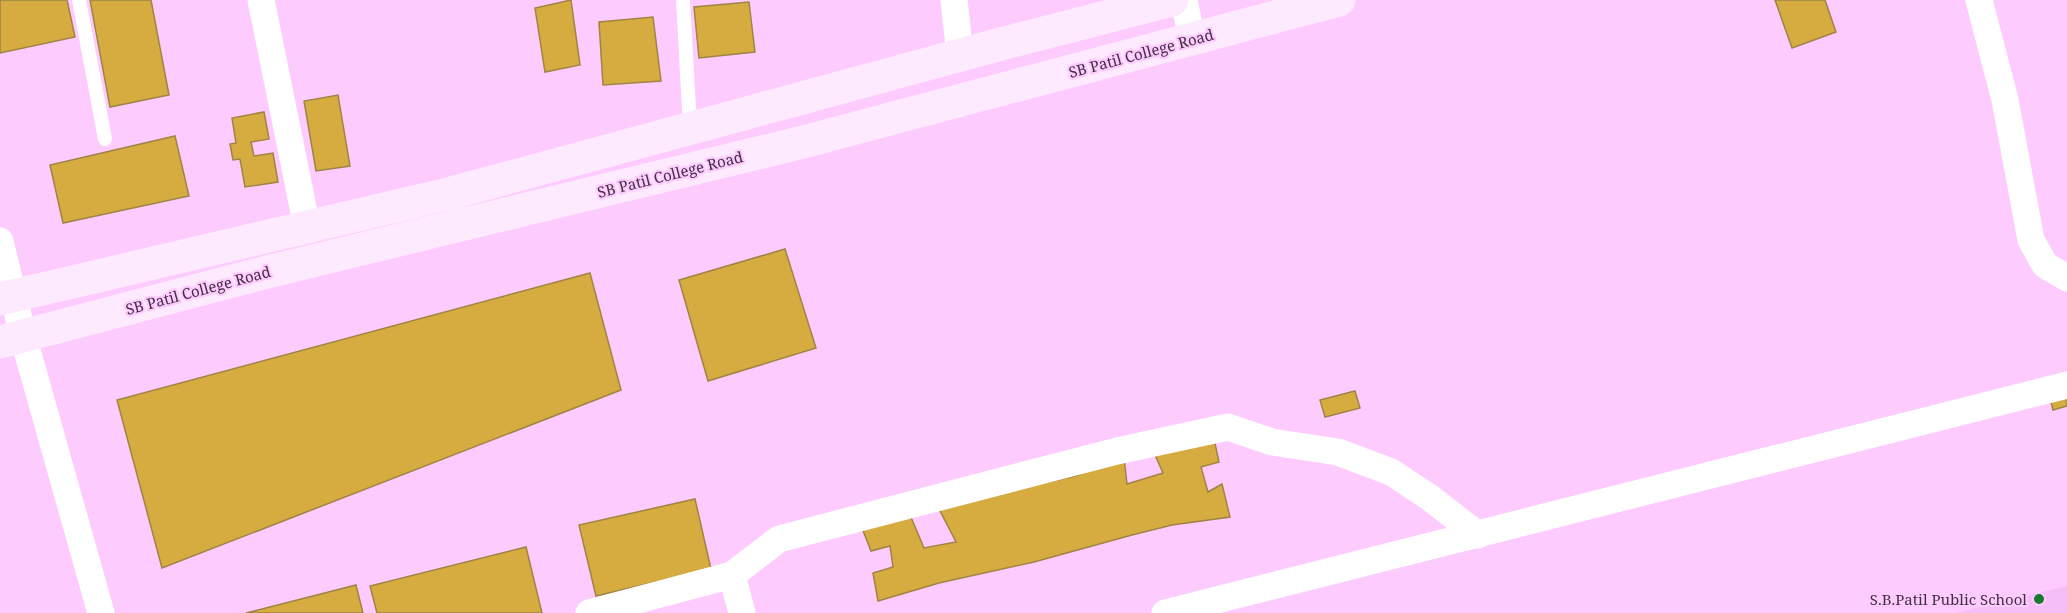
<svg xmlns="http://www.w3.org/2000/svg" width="2067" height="613" font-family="'Noto Serif',serif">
  <rect width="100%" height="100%" fill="#fecbfe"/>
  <path fill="#f6bef6" d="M 2067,586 L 2067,613 L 1956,613 Z"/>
  <path fill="#d6ab40" stroke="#9f8445" stroke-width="1.5" d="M 0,0 L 67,0 L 75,37 L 0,53 Z
    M 90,0 L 151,0 L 169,95 L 110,107 Z
    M 571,0 L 580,65 L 545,72 L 535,8 Z
    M 1775,0 L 1825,0 L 1836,32 L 1792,48 Z
    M 749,2 L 755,52 L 699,58 L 694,7 Z
    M 653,17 L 661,81 L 603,85 L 599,22 Z
    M 338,95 L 350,166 L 316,171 L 304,101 Z
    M 264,112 L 269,139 L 251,142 L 254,156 L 273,153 L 278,182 L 245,187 L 240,159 L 233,160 L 230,144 L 236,143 L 232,118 Z
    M 175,136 L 189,196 L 63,223 L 50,165 Z
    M 785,249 L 816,348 L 708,381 L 679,280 Z
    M 590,273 L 621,390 L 162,568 L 117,400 Z
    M 1355,391 L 1360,408 L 1325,417 L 1320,400 Z
    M 2049,394 L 2067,396 L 2067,406 L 2053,410 Z
    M 1214,439 L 1219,462 L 1201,467 L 1208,492 L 1222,484 L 1230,517 L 1172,525 L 1132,535 L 1034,562 L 939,583 L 878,601 L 873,573 L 893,567 L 890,546 L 871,551 L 862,528 L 910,515 L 924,548 L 956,542 L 938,507 L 1075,476 L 1124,457 L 1127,484 L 1163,473 L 1152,448 Z
    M 695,499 L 711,569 L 596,596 L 579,525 Z
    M 526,547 L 542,613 L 377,613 L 370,586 Z
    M 356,585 L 363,613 L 246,613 Z"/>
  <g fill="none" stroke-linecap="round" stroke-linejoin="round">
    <path stroke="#fff" stroke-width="14" d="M 79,0 L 105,139
      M 683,0 L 690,128"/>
    <path stroke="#fff" stroke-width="27" d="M 261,0 L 307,227
      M 954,0 L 960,55
      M 1184,0 L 1192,39
      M 1979,0 L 2005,100 L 2031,240 L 2045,265 L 2067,278
      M 0,241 L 23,336 L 101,613
      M 732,575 L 742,613
      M 589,613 L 732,575 L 779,539 L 1117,451 L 1228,427 L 1272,442 L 1338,452 L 1391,472 L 1429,497 L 1478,535
      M 1165,613 L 2067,385"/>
    <path stroke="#feeafe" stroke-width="33" d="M 0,299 L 448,194 L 1001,44 L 1172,0
      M 0,342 L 267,272 L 803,142 L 1339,0"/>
  </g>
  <circle fill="#177a2d" stroke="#fecbfe" stroke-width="2" cx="2039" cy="599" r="6"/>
  <g text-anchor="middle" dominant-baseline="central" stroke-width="4.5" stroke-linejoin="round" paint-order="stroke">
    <g font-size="15" fill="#432f43" stroke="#fecbfe">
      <text transform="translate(1141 53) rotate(-15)">SB Patil College Road</text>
      <text transform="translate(670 174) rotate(-14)">SB Patil College Road</text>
      <text transform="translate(198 290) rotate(-15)">SB Patil College Road</text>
    </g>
    <g font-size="15" fill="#432f43" stroke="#fecbfe" text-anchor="end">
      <text x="2027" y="599">S.B.Patil Public School</text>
    </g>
  </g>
</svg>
